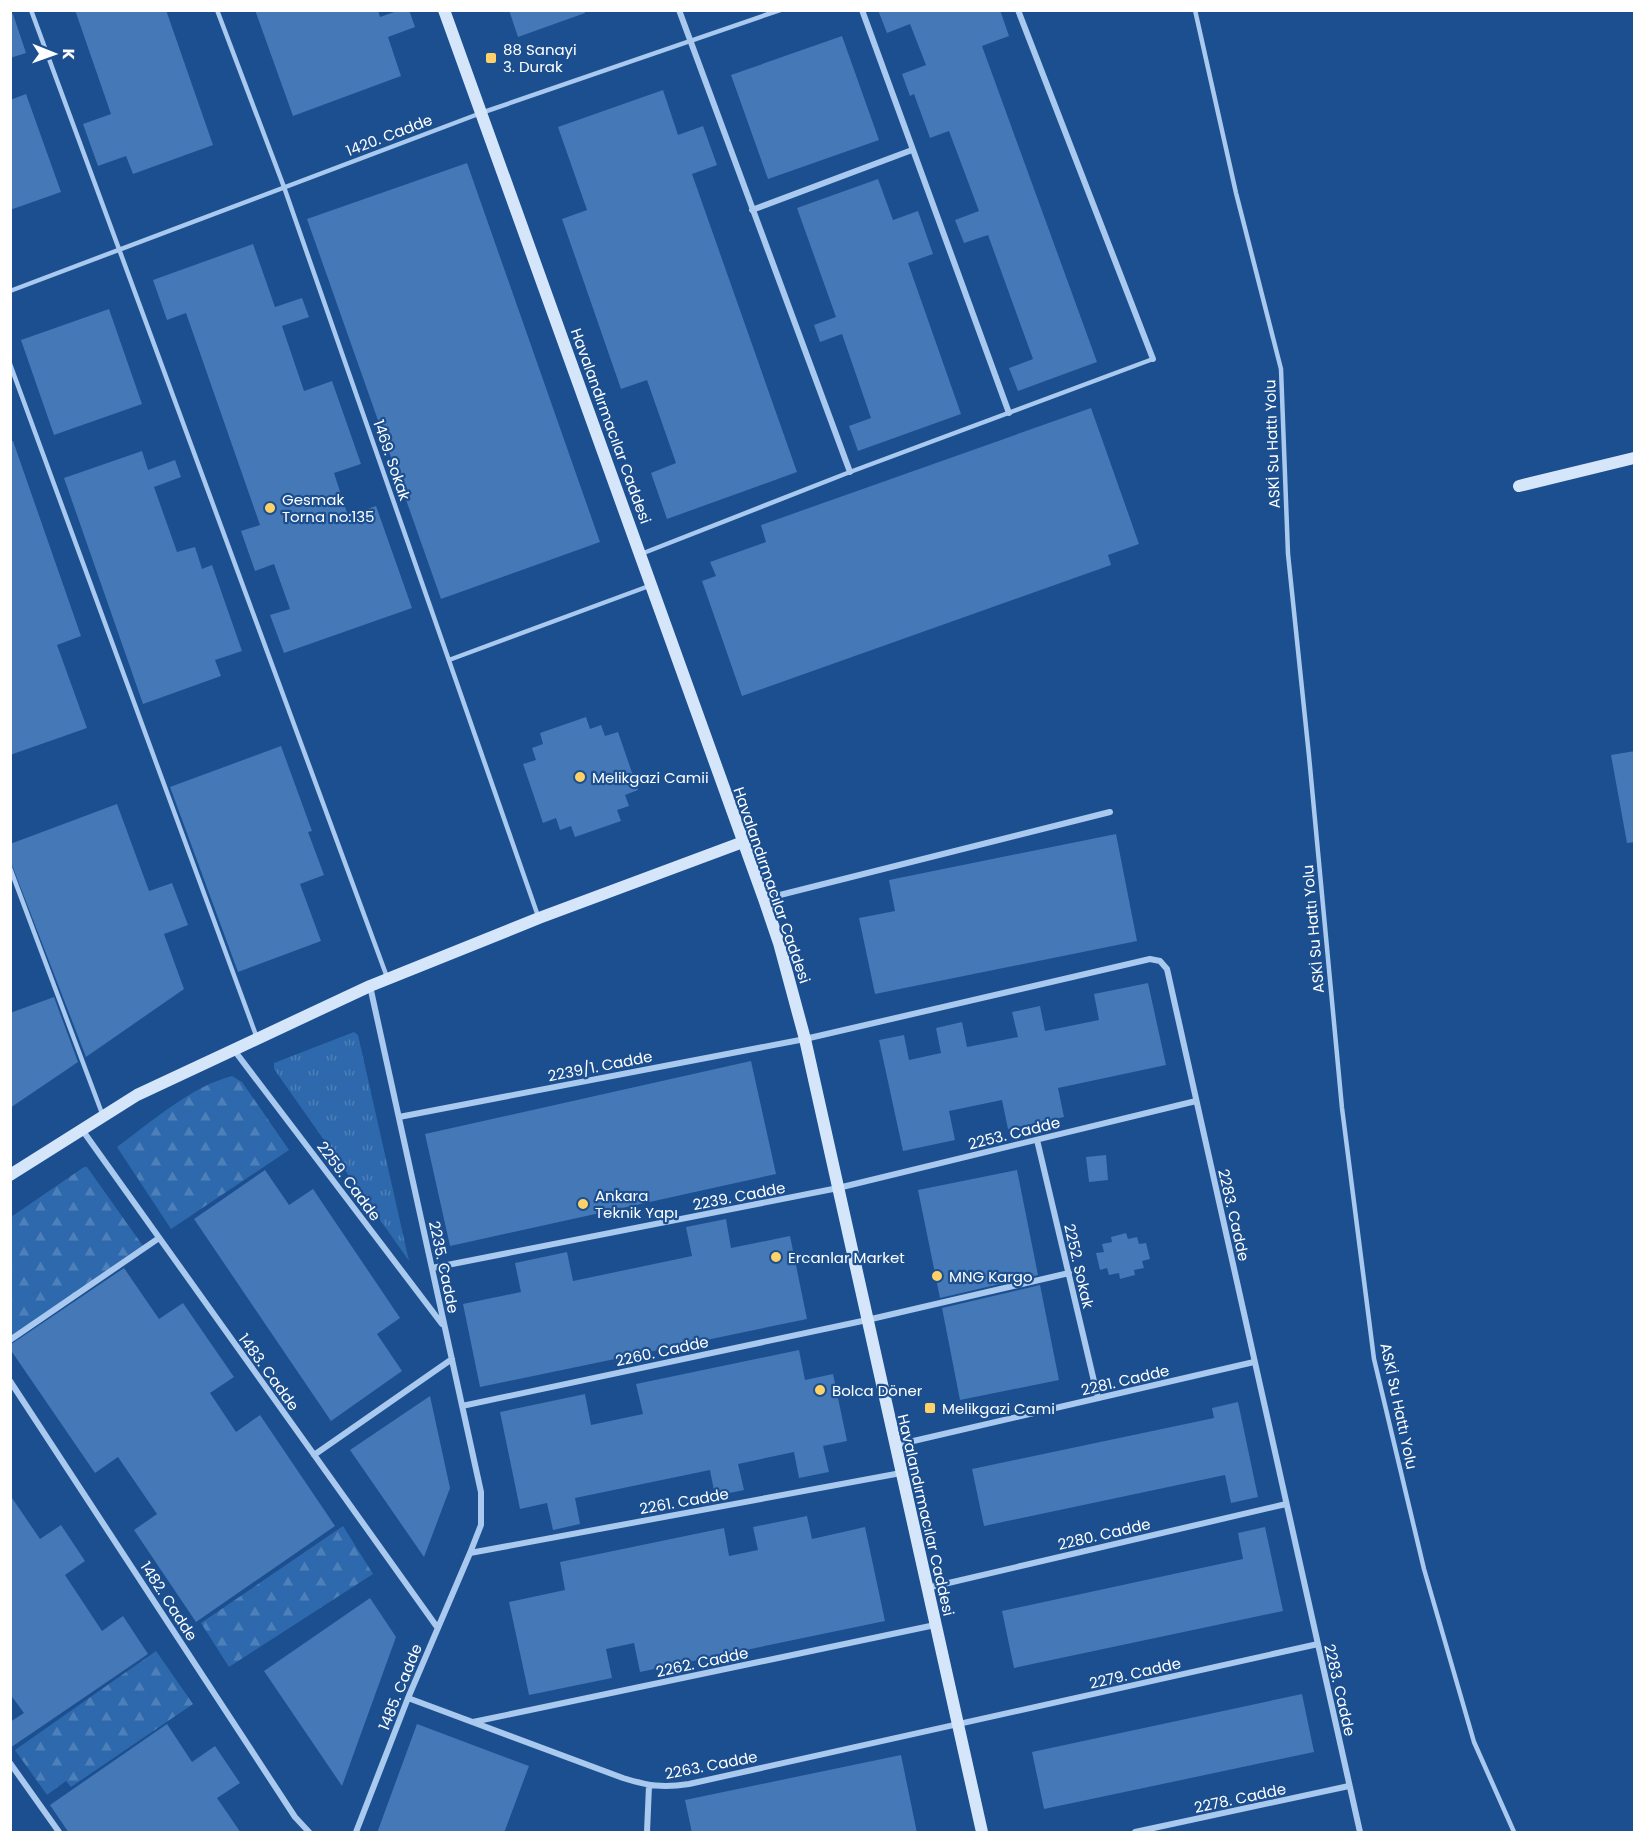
<svg xmlns="http://www.w3.org/2000/svg" width="1645" height="1843" font-family="Poppins,sans-serif">
  <defs>
    <pattern id="grass-tufts" width="24" height="20" patternUnits="userSpaceOnUse" patternTransform="scale(1.5)"><rect width="24" height="20" fill="#2e69ad"/><path d="M3 7l-1-3M5 7V3M7 7l1-3M15 17l-1-3M17 17v-4M19 17l1-3" fill="none" stroke="#4d80b9"/></pattern>
    <pattern id="forest-firs" width="22" height="20" patternUnits="userSpaceOnUse" patternTransform="scale(1.5)"><rect width="22" height="20" fill="#2e69ad"/><path d="M5 1l3.5 6h-7zM16 11l3.5 6h-7z" fill="#4d80b9"/></pattern>
  </defs>
  <rect width="100%" height="100%" fill="#1b4f8f"/>
  <path fill="url(#grass-tufts)" d="M 354,1032 L 358,1035 L 409,1261 L 274,1069 L 274,1063 Z"/>
  <path fill="url(#forest-firs)" d="M 232,1076 L 242,1082 L 289,1150 L 171,1229 L 117,1147 C 151,1122 192,1086 232,1076 Z
    M 84,1167 L 87,1167 L 143,1246 L 11,1337 L 11,1217 Z
    M 343,1526 L 373,1574 L 229,1667 L 201,1623 Z
    M 156,1651 L 193,1704 L 71,1787 L 66,1781 L 47,1795 L 15,1750 Z"/>
  <path fill="#4478b7" d="M 75,10 L 166,10 L 213,145 L 133,174 L 126,156 L 98,166 L 83,124 L 111,114 Z
    M 255,10 L 378,10 L 380,17 L 400,10 L 409,10 L 415,27 L 388,37 L 401,76 L 293,116 Z
    M 509,10 L 585,10 L 585,13 L 518,37 Z
    M 878,10 L 1000,10 L 1009,36 L 982,46 L 1097,362 L 1018,391 L 1009,368 L 1033,359 L 988,235 L 964,243 L 955,220 L 979,211 L 949,131 L 930,138 L 914,94 L 910,96 L 902,74 L 926,65 L 910,24 L 887,33 Z
    M 10,14 L 13,14 L 26,53 L 10,58 Z
    M 842,36 L 879,140 L 768,179 L 731,75 Z
    M 663,90 L 678,135 L 703,126 L 717,165 L 692,174 L 797,472 L 667,519 L 651,473 L 676,463 L 647,380 L 621,389 L 562,219 L 587,210 L 558,127 Z
    M 26,94 L 61,192 L 10,210 L 10,100 Z
    M 467,163 L 600,542 L 441,599 L 307,219 Z
    M 878,179 L 893,220 L 918,211 L 933,254 L 908,263 L 961,414 L 858,451 L 849,426 L 871,418 L 842,334 L 820,342 L 814,325 L 836,317 L 797,208 Z
    M 253,244 L 275,307 L 302,298 L 309,317 L 282,326 L 304,391 L 332,381 L 361,464 L 334,473 L 348,516 L 376,506 L 412,608 L 284,653 L 270,615 L 290,609 L 274,564 L 255,571 L 241,531 L 260,525 L 186,313 L 167,320 L 153,280 Z
    M 109,309 L 142,404 L 54,435 L 21,340 Z
    M 1091,408 L 1139,544 L 1108,555 L 1111,565 L 742,696 L 702,581 L 716,576 L 710,562 L 766,542 L 761,525 Z
    M 10,441 L 13,441 L 81,636 L 57,645 L 87,728 L 10,755 Z
    M 142,451 L 148,470 L 175,460 L 181,477 L 154,487 L 177,552 L 195,547 L 202,569 L 212,565 L 242,651 L 215,660 L 221,676 L 143,704 L 64,478 Z
    M 586,717 L 590,729 L 601,725 L 605,736 L 618,732 L 638,790 L 625,795 L 629,806 L 617,810 L 621,821 L 575,837 L 571,826 L 560,830 L 556,818 L 543,823 L 523,764 L 536,760 L 532,748 L 543,744 L 540,733 Z
    M 281,746 L 312,831 L 308,832 L 324,875 L 300,884 L 321,941 L 238,972 L 170,787 Z
    M 1635,751 L 1635,842 L 1627,843 L 1611,755 Z
    M 117,804 L 149,891 L 172,883 L 188,925 L 164,934 L 184,989 L 86,1057 L 10,860 L 10,844 Z
    M 1116,834 L 1137,941 L 875,994 L 859,918 L 895,911 L 889,880 Z
    M 1148,983 L 1166,1065 L 1058,1088 L 1064,1117 L 1008,1129 L 1002,1100 L 949,1111 L 955,1140 L 903,1151 L 879,1040 L 904,1035 L 909,1060 L 941,1053 L 936,1028 L 962,1022 L 967,1047 L 1018,1037 L 1012,1012 L 1040,1006 L 1045,1031 L 1099,1020 L 1094,994 Z
    M 54,997 L 78,1062 L 10,1108 L 10,1013 Z
    M 751,1061 L 776,1174 L 450,1246 L 425,1134 Z
    M 1106,1155 L 1108,1180 L 1089,1182 L 1086,1157 Z
    M 265,1170 L 289,1205 L 313,1189 L 400,1318 L 377,1334 L 402,1371 L 331,1421 L 194,1219 Z
    M 1017,1170 L 1038,1275 L 940,1298 L 918,1190 Z
    M 726,1219 L 731,1248 L 790,1236 L 807,1319 L 480,1387 L 463,1304 L 521,1292 L 515,1263 L 567,1252 L 573,1281 L 692,1256 L 686,1227 Z
    M 1126,1233 L 1128,1239 L 1137,1237 L 1139,1244 L 1146,1243 L 1150,1259 L 1142,1261 L 1144,1268 L 1134,1270 L 1135,1275 L 1120,1279 L 1119,1273 L 1109,1275 L 1107,1268 L 1100,1270 L 1096,1253 L 1104,1252 L 1102,1244 L 1112,1242 L 1111,1237 Z
    M 124,1268 L 159,1319 L 183,1303 L 234,1377 L 210,1393 L 236,1432 L 260,1415 L 335,1526 L 196,1622 L 134,1530 L 157,1514 L 118,1457 L 95,1473 L 10,1349 L 10,1345 Z
    M 1040,1285 L 1059,1380 L 960,1400 L 942,1308 Z
    M 799,1350 L 805,1380 L 833,1374 L 847,1441 L 823,1446 L 829,1472 L 799,1478 L 794,1452 L 738,1464 L 744,1490 L 715,1496 L 710,1470 L 575,1498 L 580,1524 L 553,1530 L 547,1503 L 520,1509 L 500,1412 L 585,1394 L 591,1425 L 643,1414 L 636,1384 Z
    M 430,1396 L 450,1488 L 424,1557 L 350,1450 Z
    M 1238,1402 L 1258,1497 L 1231,1503 L 1225,1475 L 984,1526 L 972,1469 L 1214,1418 L 1212,1408 Z
    M 10,1495 L 40,1539 L 61,1525 L 85,1561 L 65,1575 L 102,1631 L 123,1616 L 148,1654 L 10,1748 L 10,1722 L 24,1713 L 10,1694 Z
    M 807,1516 L 812,1539 L 865,1527 L 885,1621 L 640,1672 L 634,1643 L 606,1649 L 612,1678 L 529,1695 L 509,1602 L 565,1590 L 560,1562 L 724,1528 L 729,1556 L 758,1550 L 753,1527 Z
    M 1265,1527 L 1283,1611 L 1014,1668 L 1002,1611 L 1243,1559 L 1238,1533 Z
    M 370,1598 L 396,1637 L 342,1786 L 264,1671 Z
    M 1302,1694 L 1314,1752 L 1044,1809 L 1032,1752 Z
    M 167,1724 L 192,1762 L 215,1746 L 240,1783 L 217,1798 L 241,1833 L 69,1833 L 50,1805 Z
    M 417,1724 L 529,1766 L 504,1833 L 377,1833 Z
    M 901,1755 L 917,1833 L 692,1833 L 685,1800 Z"/>
  <g fill="none" stroke-linecap="round" stroke-linejoin="round">
    <path stroke="#a9c9ee" stroke-width="4.5" d="M 31,10 L 387,977
      M 217,10 L 284,187 L 538,916
      M 1195,10 L 1236,193 L 1281,369 L 1288,554 L 1309,756 L 1342,1108 L 1374,1359 L 1424,1569 L 1474,1742 L 1514,1832
      M 10,291 L 481,113 L 780,10
      M 10,364 L 257,1038
      M 641,554 L 850,472 L 1153,359
      M 449,660 L 649,586
      M 10,868 L 103,1116"/>
    <path stroke="#a9c9ee" stroke-width="6" d="M 679,10 L 850,472
      M 862,10 L 1009,413
      M 1018,10 L 1153,359
      M 752,210 L 912,150
      M 764,899 L 1110,812
      M 234,1050 L 442,1324
      M 399,1117 L 805,1039 L 1150,959 L 1160,961 L 1167,969 L 1360,1832
      M 83,1131 L 437,1627
      M 1037,1140 L 1098,1398
      M 432,1268 L 838,1188 L 1196,1101
      M 10,1340 L 159,1238
      M 10,1381 L 295,1817 L 309,1832
      M 462,1406 L 867,1320 L 1069,1273
      M 896,1445 L 1254,1362
      M 314,1455 L 452,1359
      M 470,1553 L 901,1473
      M 927,1588 L 1286,1504
      M 408,1698 L 623,1778 C 648,1786 663,1788 689,1784 L 1318,1644
      M 473,1722 L 935,1625
      M 10,1763 L 59,1832
      M 356,1832 L 408,1698 L 470,1553 L 481,1525 L 481,1492 L 370,986
      M 647,1832 L 649,1786
      M 1135,1832 L 1349,1786"/>
    <path stroke="#d6e6fa" stroke-width="12" d="M 444,10 L 764,899 L 779,943 L 805,1039 L 982,1832
      M 1519,486 L 1634,458
      M 10,1175 L 137,1095 L 370,986 L 539,918 L 743,842"/>
  </g>
  <g fill="#ffd166" stroke="#1b4f8f" stroke-width="2">
    <rect x="485" y="52" width="12" height="12" rx="3"/>
    <circle cx="270" cy="508" r="6"/>
    <circle cx="580" cy="777" r="6"/>
    <circle cx="583" cy="1204" r="6"/>
    <circle cx="776" cy="1257" r="6"/>
    <circle cx="937" cy="1276" r="6"/>
    <circle cx="820" cy="1390" r="6"/>
    <rect x="924" y="1402" width="12" height="12" rx="3"/>
  </g>
  <g text-anchor="middle" dominant-baseline="central" stroke-width="4.5" stroke-linejoin="round" paint-order="stroke">
    <g font-size="15" fill="#fff" stroke="#1b4f8f" text-anchor="start">
      <text x="503" y="49">88 Sanayi<tspan x="503" dy="17">3. Durak</tspan></text>
      <text x="282" y="499">Gesmak<tspan x="282" dy="17">Torna no:135</tspan></text>
      <text x="592" y="777">Melikgazi Camii</text>
      <text x="595" y="1195">Ankara<tspan x="595" dy="17">Teknik Yapı</tspan></text>
      <text x="788" y="1257">Ercanlar Market</text>
      <text x="949" y="1276">MNG Kargo</text>
      <text x="832" y="1390">Bolca Döner</text>
      <text x="942" y="1408">Melikgazi Cami</text>
    </g>
    <g font-size="15" fill="#fff" stroke="#1b4f8f">
      <text transform="translate(389 135) rotate(-21)">1420. Cadde</text>
      <text transform="translate(611 426) rotate(70)">Havalandırmacılar Caddesi</text>
      <text transform="translate(1272 444) rotate(-92)">ASKİ Su Hattı Yolu</text>
      <text transform="translate(392 460) rotate(71)">1469. Sokak</text>
      <text transform="translate(772 885) rotate(71)">Havalandırmacılar Caddesi</text>
      <text transform="translate(1313 929) rotate(-95)">ASKİ Su Hattı Yolu</text>
      <text transform="translate(600 1066) rotate(-11)">2239/1. Cadde</text>
      <text transform="translate(1014 1133) rotate(-14)">2253. Cadde</text>
      <text transform="translate(349 1181) rotate(53)">2259. Cadde</text>
      <text transform="translate(739 1196) rotate(-11)">2239. Cadde</text>
      <text transform="translate(1234 1215) rotate(77)">2283. Cadde</text>
      <text transform="translate(1079 1266) rotate(77)">2252. Sokak</text>
      <text transform="translate(444 1267) rotate(78)">2235. Cadde</text>
      <text transform="translate(662 1351) rotate(-12)">2260. Cadde</text>
      <text transform="translate(269 1372) rotate(54)">1483. Cadde</text>
      <text transform="translate(1125 1380) rotate(-13)">2281. Cadde</text>
      <text transform="translate(1399 1406) rotate(78)">ASKİ Su Hattı Yolu</text>
      <text transform="translate(684 1501) rotate(-10)">2261. Cadde</text>
      <text transform="translate(926 1515) rotate(77)">Havalandırmacılar Caddesi</text>
      <text transform="translate(1104 1534) rotate(-13)">2280. Cadde</text>
      <text transform="translate(169 1601) rotate(57)">1482. Cadde</text>
      <text transform="translate(702 1662) rotate(-12)">2262. Cadde</text>
      <text transform="translate(1135 1673) rotate(-13)">2279. Cadde</text>
      <text transform="translate(400 1687) rotate(-68)">1485. Cadde</text>
      <text transform="translate(1340 1690) rotate(77)">2283. Cadde</text>
      <text transform="translate(711 1765) rotate(-11)">2263. Cadde</text>
      <text transform="translate(1240 1798) rotate(-12)">2278. Cadde</text>
    </g>
  </g>
  <rect width="1645" height="1843" fill="none" stroke="#ffffff" stroke-width="24"/>
  <g transform="translate(54 54) rotate(91)" stroke="#1b4f8f" stroke-width="4.5" paint-order="stroke">
  <path d="M0-4.5L10 22L0 15L-10 22Z" fill="#ffffff"/>
  <text y="-9" font-size="16" font-weight="bold" text-anchor="middle" fill="#ffffff">K</text>
  </g>
</svg>
